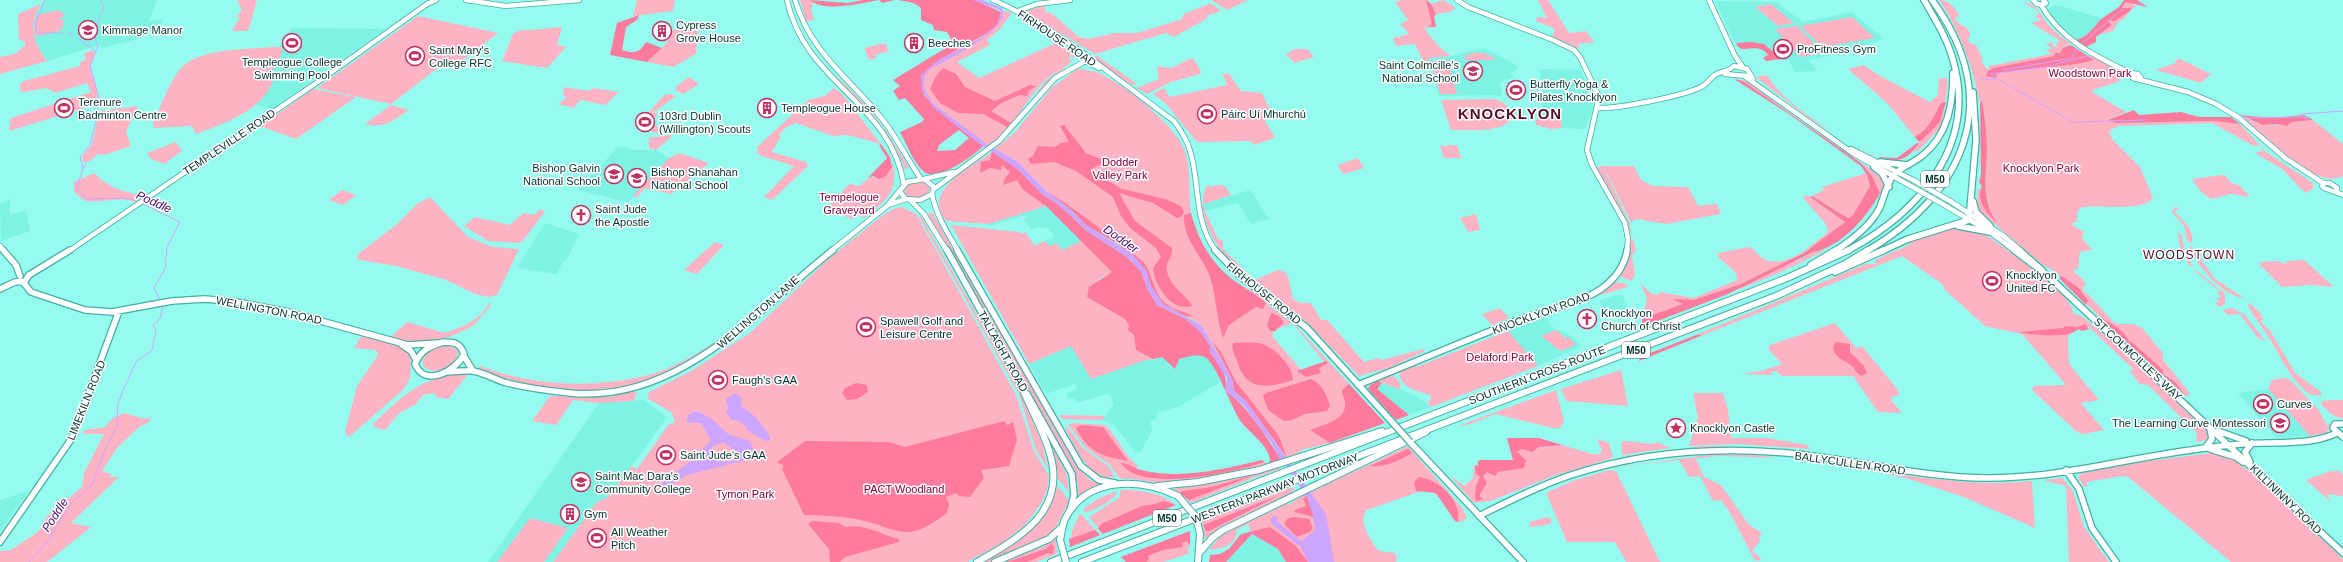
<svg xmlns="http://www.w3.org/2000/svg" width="2343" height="562" font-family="Arial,sans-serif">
  <rect width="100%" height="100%" fill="#94fbee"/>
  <path fill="#7ef3e4" d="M 44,0 L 157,0 L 149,21 L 163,19 L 160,26 L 141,31 L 138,39 L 101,48 L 100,45 L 47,61 L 36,44 L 33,33 L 33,25 L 37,12 Z
    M 1715,1 L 1776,2 L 1803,22 L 1852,12 L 1884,39 L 1843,53 L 1808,60 L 1818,71 L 1795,72 L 1789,61 L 1764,44 L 1735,43 Z
    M 2054,5 L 2061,6 L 2106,20 L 2079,39 L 2074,40 L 2052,18 L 2048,9 Z
    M 292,28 L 386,29 L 272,109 L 255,104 L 228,122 L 196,134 L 192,126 L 154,128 L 153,125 L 164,99 L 178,71 L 183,67 L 210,53 L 279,47 Z
    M 1485,48 L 1519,67 L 1518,69 L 1510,73 L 1514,77 L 1500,82 L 1502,97 L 1493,95 L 1439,96 L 1429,58 L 1447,57 Z
    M 1540,69 L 1580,70 L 1592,94 L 1593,110 L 1584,129 L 1562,128 L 1561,118 L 1541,115 L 1543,113 Z
    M 618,147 L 627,147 L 632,150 L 656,150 L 669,158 L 679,153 L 709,163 L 671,194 L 645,188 L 628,202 L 578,190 Z
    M 1250,190 L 1269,219 L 1251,224 L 1238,203 L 1205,211 L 1204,204 Z
    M 10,199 L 10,215 L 26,210 L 30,231 L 1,241 L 0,203 Z
    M 1046,206 L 1081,241 L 1062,250 L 1058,246 L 1050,246 L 1044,241 L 1055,236 L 1048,228 L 1037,227 L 1031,230 L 1024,220 L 1028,218 L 1025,215 L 989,226 L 988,224 Z
    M 545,223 L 579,234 L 566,261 L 563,261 L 557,274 L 517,268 Z
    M 1622,294 L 1629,313 L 1609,315 L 1599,300 Z
    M 1540,318 L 1550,319 L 1549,321 L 1552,327 L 1568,334 L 1582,346 L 1538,366 L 1508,331 Z
    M 1071,346 L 1143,361 L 1162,357 L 1179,359 L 1197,355 L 1205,357 L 1213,365 L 1220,382 L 1178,407 L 1158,412 L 1155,420 L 1150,421 L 1152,431 L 1149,437 L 1140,452 L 1135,452 L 1115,426 L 1103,420 L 1114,404 L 1109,393 L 1077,403 L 1074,398 L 1069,399 L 1066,393 L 1078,389 L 1075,384 L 1046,394 L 1029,364 Z
    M 1382,383 L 1415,395 L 1431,407 L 1409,415 L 1377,389 Z
    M 2269,389 L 2312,436 L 2276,438 L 2238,393 Z
    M 644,400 L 667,417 L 632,466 L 608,497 L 596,503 L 553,562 L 488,562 L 599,403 Z
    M 29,491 L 0,531 L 0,500 Z
    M 1252,534 L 1278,549 L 1286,562 L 1226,562 Z"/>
  <path fill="#fdb3c3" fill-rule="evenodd" d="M 237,0 L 257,0 L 249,28 L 246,31 L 232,31 L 240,17 L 236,17 L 242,10 Z
    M 637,0 L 675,0 L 673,11 L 633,16 Z
    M 800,0 L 810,0 L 813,3 L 811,10 L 814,20 L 806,21 Z
    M 1211,0 L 1248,0 L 1227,10 Z
    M 1402,0 L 1428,0 L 1431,4 L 1443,0 L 1456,8 L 1450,12 L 1436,14 L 1432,7 L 1436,27 L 1424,28 L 1438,46 L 1451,56 L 1429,58 L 1429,61 L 1423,61 L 1415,44 L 1396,46 L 1393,38 L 1409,34 L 1400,24 L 1408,20 L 1395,2 Z
    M 1538,0 L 1548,0 L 1569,33 L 1586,31 L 1594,42 L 1578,44 L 1580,49 L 1599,48 L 1580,49 L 1552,37 L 1555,29 L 1536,21 L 1537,17 L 1547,18 Z
    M 1939,0 C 1949,0 1954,7 1959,15 L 1959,17 L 1955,17 L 1956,21 C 1962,26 1971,28 1970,37 L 1967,38 L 1970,43 L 1976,45 L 1983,60 L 1981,61 L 1987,69 L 1989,69 L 1989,66 L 2051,54 L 2047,50 L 2052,48 L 2046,44 L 2051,42 L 2054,47 L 2058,47 L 2054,43 L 2060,42 L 2059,40 L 2031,23 L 2042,20 L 2035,17 L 2038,14 L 2038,11 L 2023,2 C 2038,3 2041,17 2050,27 C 2057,33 2063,39 2071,43 L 2062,47 L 2071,45 C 2064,48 2061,53 2054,56 C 2037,64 2012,67 1994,68 L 1997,73 L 2047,67 L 2092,56 L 2123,74 L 2119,80 L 2121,81 L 2092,90 L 2094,91 L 2092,92 L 2126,112 L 2108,120 L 2115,123 L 2213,121 L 2240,124 L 2266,152 L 2313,183 L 2314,188 L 2305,193 L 2282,169 L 2255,153 L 2263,151 L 2259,145 L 2254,146 L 2212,123 L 2118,126 L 2109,131 L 2112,139 L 2140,167 L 2153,198 C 2143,213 2095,203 2080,208 L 2077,213 L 2077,222 L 2072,223 L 2072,225 L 2084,232 L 2082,238 L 2092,250 L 2080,252 L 2078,269 L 2074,269 L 2074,272 L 2083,279 L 2086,286 L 2083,286 L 2084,289 L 2082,290 L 2089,295 L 2113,322 L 2119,324 L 2134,324 L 2142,328 L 2163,353 L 2163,360 L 2186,388 L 2190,395 L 2186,396 L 2074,293 L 2060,279 L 2060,275 L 2040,263 L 1977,209 L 1978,189 L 1980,189 L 1981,200 L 1995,221 C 1982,195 1986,179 1987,151 C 1987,135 1985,118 1982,102 L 1980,103 C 1972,66 1961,32 1939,0 Z
    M 2127,1 L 2136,6 L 2128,13 L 2126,17 L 2118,22 L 2113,31 L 2097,35 L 2112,25 L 2107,20 L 2123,14 L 2128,8 L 2122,8 L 2125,2 Z
    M 1211,3 L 1221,11 L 1206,16 L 1208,18 L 1174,37 L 1166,33 L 1095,54 L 1032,16 L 1027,11 L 1044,5 L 1046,13 L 1050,12 L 1079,37 L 1089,39 L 1115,33 L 1137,33 L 1182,19 L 1184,14 Z
    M 41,4 C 28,25 33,42 47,61 L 0,74 L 0,57 L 14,54 L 25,46 L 25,42 L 19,39 L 18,14 Z
    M 1771,4 L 1794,23 L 1778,26 L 1755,7 Z
    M 58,10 L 65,15 L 59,19 L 64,20 L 62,30 L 38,36 L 34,33 L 37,15 Z
    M 1003,11 L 1012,13 L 999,30 L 987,40 L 990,45 L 957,62 L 979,78 L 1058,42 L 1064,47 L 1058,42 L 1074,55 L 1074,58 L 1072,57 L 1071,53 L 1068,50 L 1071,54 L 1069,61 L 1074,58 L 1072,61 L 1042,88 L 1021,116 L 1043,84 L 1060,69 C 1028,87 1018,129 985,148 C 967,133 906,98 926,71 Z
    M 418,16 L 498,33 L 462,61 L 448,60 L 391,104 L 317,88 Z
    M 1852,17 L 1875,38 L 1822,47 L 1800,26 Z
    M 1797,26 L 1824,53 L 1801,57 L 1775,29 Z
    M 562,27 L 557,45 L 566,47 L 547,68 L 502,61 L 513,34 L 518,31 Z
    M 698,29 L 696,54 L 673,67 L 647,62 L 666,44 L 673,30 Z
    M 885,43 L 889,51 L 875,55 L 876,58 L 869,60 L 864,48 Z
    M 279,47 L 283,50 L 269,79 L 273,81 C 262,111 223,124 196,134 L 192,126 L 154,128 L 153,124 C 160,107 167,88 178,72 C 193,47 252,49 279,47 Z
    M 1294,49 L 1307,49 L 1314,57 L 1295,63 L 1286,55 Z
    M 90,51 L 95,52 L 90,66 L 97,90 L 97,104 L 9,131 L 11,118 L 91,92 L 87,83 L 55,93 L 47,88 L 24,92 L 20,91 L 20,84 L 24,81 L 80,66 L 80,62 L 86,60 L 84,54 Z
    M 1470,53 L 1486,53 L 1488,58 L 1490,54 L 1495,60 L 1466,60 L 1464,55 L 1471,55 Z
    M 1096,55 L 1137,84 L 1132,85 L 1094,59 Z
    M 1191,58 L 1194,60 L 1201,71 L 1200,74 L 1171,82 L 1147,94 L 1136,88 L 1140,86 L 1146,91 L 1141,86 L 1159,79 L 1157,66 L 1172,68 Z
    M 2178,58 L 2211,74 L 2201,83 L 2156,70 L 2175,63 Z
    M 1448,60 L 1457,94 L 1440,94 L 1431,61 Z
    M 1864,65 L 1880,76 L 1930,102 L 1938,95 L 1939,80 L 1937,79 L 1947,78 C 1949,99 1941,108 1936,128 L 1946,107 L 1941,127 L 1918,151 L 1914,151 L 1919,143 L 1918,141 L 1888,104 L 1848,69 Z
    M 1079,68 C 1085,71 1094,71 1099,73 C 1125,85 1173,123 1184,149 C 1191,167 1189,187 1190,206 C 1193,234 1211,266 1235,282 C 1249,290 1264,297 1279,304 L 1267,304 L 1296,326 L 1385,423 L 1330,443 L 1301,450 L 1296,456 L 1287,458 L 1243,398 L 1201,325 C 1187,314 1168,312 1157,297 C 1146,282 1146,268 1132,254 L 1046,191 L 1018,162 L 995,149 L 1015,132 L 1052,87 ZM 1292,323 L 1323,360 L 1325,362 L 1302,371 L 1272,336 L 1275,330 Z
    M 1222,73 L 1229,74 L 1241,91 L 1262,93 L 1270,110 L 1262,111 L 1263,117 L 1275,138 L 1253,145 L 1251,141 L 1197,142 L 1166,104 L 1153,94 L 1164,88 L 1169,97 L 1227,85 Z
    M 1767,75 C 1782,105 1853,146 1885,160 L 1855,145 L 1810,119 L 1756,77 Z
    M 1730,76 L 1748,82 L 1827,140 L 1875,172 L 1881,179 L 1884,179 L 1885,185 L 1881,196 L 1875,182 L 1861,163 L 1743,81 Z
    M 689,77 L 699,84 L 683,94 L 675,90 L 677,86 Z
    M 838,78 C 869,106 889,132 909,168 L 905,170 C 893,134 863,105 836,80 Z
    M 564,87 L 589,91 L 593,88 L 619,92 L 605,105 L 581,100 L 573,108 L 558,104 L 566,98 L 563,95 Z
    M 834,88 L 842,94 L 881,144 L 848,135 L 833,136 L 796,123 L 785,128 L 779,135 L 781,136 L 772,152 L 806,162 L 808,166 L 772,200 L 764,197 L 794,166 L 761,156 L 756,152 L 759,150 L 756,148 L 808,100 L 824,96 Z
    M 313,89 L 356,97 L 296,139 L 260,126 Z
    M 670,94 L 676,96 L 654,112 L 650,111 L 664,95 Z
    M 1495,99 L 1504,103 L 1514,114 C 1509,134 1466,130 1451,130 L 1441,100 Z
    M 391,105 L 409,110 C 394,120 384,129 365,124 Z
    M 138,106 L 126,132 L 131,146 L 104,155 L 98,154 L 90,161 L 84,163 L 82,156 L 92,145 L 99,111 Z
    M 649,111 L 658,114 L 649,123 L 662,128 L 657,133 L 638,128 L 643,123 L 638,121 Z
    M 1541,115 L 1561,118 L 1562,128 L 1551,129 L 1536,125 L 1535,121 Z
    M 2243,118 C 2250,119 2260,125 2264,125 C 2273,125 2279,124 2287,126 L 2292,122 L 2313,120 L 2343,144 L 2343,176 C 2314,191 2265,136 2243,118 Z
    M 670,135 L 672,136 L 656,150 L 649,148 L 649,138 Z
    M 176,142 L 182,151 L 164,164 L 151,159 L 147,153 Z
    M 1457,145 L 1461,158 L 1444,158 L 1440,146 Z
    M 992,152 L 1046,206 L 989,224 L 946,221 C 920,190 972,167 992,152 Z
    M 679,153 L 709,163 L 671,194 L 645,188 L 637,197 L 633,196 L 669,158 Z
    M 1358,158 L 1364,168 L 1343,174 L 1338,165 Z
    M 893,164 C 898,193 886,200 865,218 L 858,215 L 853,219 L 826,210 L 849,184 L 859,186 L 870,177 L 878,178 Z
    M 1602,165 L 1629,222 L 1632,236 L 1622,212 L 1596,168 Z
    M 1603,166 L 1634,166 L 1641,180 L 1652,186 L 1688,187 L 1698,206 L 1717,204 L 1721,214 L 1666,224 L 1636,219 L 1631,222 Z
    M 94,173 C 111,189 121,191 144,196 L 135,202 C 117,196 103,203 87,201 C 82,200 79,195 74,192 L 74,182 Z
    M 1866,173 L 1870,186 L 1853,215 L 1848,218 L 1812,196 L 1825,189 L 1822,187 Z
    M 2222,175 L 2226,176 L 2231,183 L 2239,185 L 2250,197 L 2232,194 L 2211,199 L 2200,191 L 2192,179 Z
    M 922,182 L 928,185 L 930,190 C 925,199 907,202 904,191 L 907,185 Z
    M 1219,185 L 1225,186 L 1231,195 L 1204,204 L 1205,211 L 1218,239 L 1223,240 L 1223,249 L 1250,276 C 1244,276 1239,270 1235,266 C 1215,247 1195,215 1206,187 Z
    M 342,190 L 356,195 L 343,205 L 329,200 Z
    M 1807,195 L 1845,222 L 1814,246 L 1791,260 L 1795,262 L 1813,252 L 1825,250 C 1767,282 1705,301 1642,322 L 1647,298 L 1640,283 L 1652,294 L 1658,295 L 1660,292 L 1694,298 L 1737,280 L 1736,273 L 1718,257 L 1718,253 L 1749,247 C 1756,250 1759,257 1766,260 C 1788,268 1811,245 1827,233 L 1828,231 L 1826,224 L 1803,198 Z
    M 428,198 L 431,198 L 468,237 L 493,247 L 519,249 L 497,295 L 489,297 L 475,294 L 446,280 L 396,266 L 360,260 L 357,258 L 358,254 L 396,225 L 417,204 Z
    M 902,207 L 916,214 L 1016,395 L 1034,451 L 1049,476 L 1047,490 L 1041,504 L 1025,525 L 1001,544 L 967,562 L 553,562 L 596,503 L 608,497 L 632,466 L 637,469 L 669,424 L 675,423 L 672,413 L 647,398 L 650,396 L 647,393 L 691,371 L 750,333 L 826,261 L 879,218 L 893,209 Z
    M 2175,207 L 2179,208 L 2175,212 C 2182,222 2194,226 2192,243 L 2188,242 L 2184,226 L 2172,212 Z
    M 539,210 L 545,211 L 523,241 L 519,243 L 488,241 L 464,226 L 475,217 L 510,225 L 523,213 L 534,215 Z
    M 932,212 L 1077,467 L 1090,480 L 1101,484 L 1078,498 L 1078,485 L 1073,469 L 927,214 Z
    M 1476,214 L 1480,230 L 1468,232 L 1460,218 Z
    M 921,216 L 1016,383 L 1042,442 L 1048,469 L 1036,450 L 1019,394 L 919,217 Z
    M 951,225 L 1019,232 L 1022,234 L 1025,232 L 1035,246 L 1044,241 L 1050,246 L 1056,243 L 1062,250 L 1081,241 L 1113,272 L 1099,279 L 1125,316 L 1162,357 L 1143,361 L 1091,379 L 1071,346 L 1029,364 Z
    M 1960,227 C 1968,229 1976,230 1984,234 C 1999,243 2077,298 2073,313 L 2083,317 L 2109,339 L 2206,429 L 2208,433 L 2207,440 L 2196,442 L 2197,433 L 2148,385 L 2140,384 L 2130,372 L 2133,369 L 2089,327 L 2029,333 L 2071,333 L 2068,337 L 2069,364 L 2099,400 L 2081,403 L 2104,430 L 2083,434 L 2077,432 L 2032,390 L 2034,386 L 2066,385 L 2022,334 L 1985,326 L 1945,290 L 1942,284 L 1902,256 L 1703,335 L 1696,335 L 1866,264 L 1876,264 L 1875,260 L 1911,244 L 1909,242 L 1939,231 Z
    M 2178,233 L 2181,234 L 2185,251 L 2193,267 L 2189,265 L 2180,248 Z
    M 1630,239 L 1633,239 L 1636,251 L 1632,255 L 1635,275 L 1631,281 L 1621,277 L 1620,273 L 1628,259 Z
    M 715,242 L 724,245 L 697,274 L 684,270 Z
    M 2191,246 L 2215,279 L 2244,298 C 2224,297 2196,265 2189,247 Z
    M 2304,260 L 2334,287 L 2310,285 L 2282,287 L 2259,264 L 2261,262 L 2276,261 L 2287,264 L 2286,261 Z
    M 1278,270 L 1285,272 L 1288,277 L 1293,299 L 1300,303 L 1311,303 L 1321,320 L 1327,320 L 1364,362 L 1378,358 L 1382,360 L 1423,349 L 1425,351 L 1389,368 L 1359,376 L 1302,318 L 1269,293 L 1271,291 L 1255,283 L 1255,280 Z
    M 2195,270 L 2225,293 L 2225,304 L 2219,307 L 2215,303 L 2219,302 L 2217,298 L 2222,296 L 2217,293 L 2220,291 L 2194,271 Z
    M 1614,282 L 1624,283 L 1628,287 L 1593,297 Z
    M 490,302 L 490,307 L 473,326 L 452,336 L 417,344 L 391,337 L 407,322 L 445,333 L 466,325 L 481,315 Z
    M 2249,303 L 2262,314 L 2260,315 L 2264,320 L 2260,321 L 2271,332 L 2295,373 L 2321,392 L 2321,396 L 2309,394 C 2289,379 2281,356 2268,336 C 2260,324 2254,318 2248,305 Z
    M 1500,308 L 1509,318 L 1492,325 L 1482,314 Z
    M 2232,308 L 2245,315 L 2265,341 L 2258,338 L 2240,314 L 2227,315 L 2223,310 Z
    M 1835,323 L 1856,348 L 1862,346 L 1898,390 L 1899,395 L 1892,397 L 1891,400 L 1902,413 L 1878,412 L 1853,376 L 1782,376 L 1776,371 L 1773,371 L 1771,375 L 1742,374 L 1761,371 L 1782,364 L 1768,349 L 1770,345 Z
    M 732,330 L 734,332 C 711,349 684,368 656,378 C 599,400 533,390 478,369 L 480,366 C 533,387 597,389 652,374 C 679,366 709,347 732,330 Z
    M 1557,330 L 1565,338 L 1568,337 L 1576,345 L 1560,351 L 1541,336 Z
    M 1508,331 L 1538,366 L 1431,407 L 1427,403 L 1431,400 L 1430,395 C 1418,391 1400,388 1399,372 L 1414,365 L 1416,367 Z
    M 363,334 L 404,348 L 411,357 L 410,378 L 404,389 L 349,437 L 345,432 L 357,386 L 378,355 L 376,350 L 354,348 Z
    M 451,346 L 458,351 C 458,366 430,380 422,363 C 425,350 439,345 451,346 Z
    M 1621,370 L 1628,406 L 1566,401 L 1561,389 Z
    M 461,373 L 469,373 L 448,399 L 436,397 L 435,393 L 423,395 L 416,404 L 399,413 L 385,430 L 374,427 L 373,424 C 405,394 415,381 461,373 Z
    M 1388,376 L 1395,377 L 1401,385 L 1399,389 L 1378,381 Z
    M 2282,378 L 2289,379 L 2318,409 L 2328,427 L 2328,422 L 2330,425 L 2327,433 L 2310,436 L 2268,389 L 2272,380 Z
    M 633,390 L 637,394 L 633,401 L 599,403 L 573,400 L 556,425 L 532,421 L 550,396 L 609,397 Z
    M 1556,390 L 1564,421 L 1560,428 L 1553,428 L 1495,414 L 1471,424 L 1458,426 Z
    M 1693,393 L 1723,393 L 1728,410 L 1731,438 L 1767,438 L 1807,445 L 1810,449 L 1737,444 L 1689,446 L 1698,418 Z
    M 2332,400 L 2343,400 L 2343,419 L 2334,416 L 2321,405 L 2322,401 Z
    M 124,413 L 145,419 L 151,417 L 148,423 L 140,426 L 117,448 L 102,471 L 111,474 L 110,477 L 119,477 L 71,523 L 91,527 L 47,562 L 0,562 L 0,551 L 11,550 L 39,531 L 47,516 L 82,487 L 84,473 L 104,434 L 83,434 L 85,430 L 105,427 L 113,418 Z
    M 1059,415 L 1105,416 L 1102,420 L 1063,419 Z
    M 1074,423 L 1105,425 C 1119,437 1122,455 1138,465 L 1136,468 C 1171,483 1226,469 1262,460 L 1268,464 C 1243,475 1190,483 1162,483 C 1148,482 1135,478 1120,479 L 1110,465 L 1086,448 L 1068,424 Z
    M 1066,425 L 1083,448 L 1108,466 L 1115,477 C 1088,481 1077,449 1066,430 Z
    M 1046,435 L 1066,473 L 1069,492 L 1058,479 Z
    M 1507,438 L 1539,438 L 1592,454 L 1600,454 L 1602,451 L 1597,439 L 1609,443 L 1613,458 L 1556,475 L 1491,501 L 1474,503 L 1449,475 L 1464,486 L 1473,478 L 1474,465 L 1478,466 L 1478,461 L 1513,460 Z
    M 1625,441 L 1654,444 L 1657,442 L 1670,448 L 1622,455 L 1621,442 Z
    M 1408,446 L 1463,509 L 1467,518 L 1461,522 L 1455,521 C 1446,508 1440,489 1421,491 L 1367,510 C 1357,520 1371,542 1379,551 L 1395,553 L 1397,557 L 1396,562 L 1286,562 L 1278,549 L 1252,534 L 1248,524 L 1236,530 C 1239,545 1217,550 1209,550 C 1226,523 1261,520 1286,503 L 1288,505 L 1300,497 Z
    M 1706,446 L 1767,448 L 1706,447 L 1622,456 Z
    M 2211,453 L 2231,458 L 2252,473 L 2343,559 L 2343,562 L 2231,562 L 2128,477 L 2122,476 L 2086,482 L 2088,486 L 2084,487 L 2078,477 L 2082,473 L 2149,461 Z
    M 1710,455 L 1754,455 L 1781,458 L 1719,456 L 1624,466 Z
    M 1696,459 L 1704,477 L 1721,485 L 1749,525 L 1762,533 L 1758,538 L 1761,540 L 1752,551 L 1762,560 L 1755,561 L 1730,513 L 1721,500 L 1713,501 L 1700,476 L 1689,477 L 1679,460 Z
    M 1279,466 L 1280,469 L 1253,478 L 1191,503 L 1173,489 L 1220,482 Z
    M 1866,469 C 1922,478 1976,487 2032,481 L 2035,528 L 1964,497 L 1909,479 Z
    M 1610,470 L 1616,471 L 1660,562 L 1626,562 L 1615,542 L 1567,542 L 1546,493 L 1575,480 Z
    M 2331,471 L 2339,471 L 2343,475 L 2343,496 L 2327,494 L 2331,502 L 2306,480 Z
    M 2062,478 L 2073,491 L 2084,527 L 2109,562 L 2069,562 L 2066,486 L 2043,480 Z
    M 1057,485 L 1068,499 L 1068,503 L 1055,529 L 1044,539 L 991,562 L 981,562 C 1016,544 1043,526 1056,488 L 1058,490 Z
    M 1293,487 L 1295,490 L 1291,492 L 1292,493 L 1222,526 L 1205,539 L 1202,521 Z
    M 1121,490 C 1141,490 1160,492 1176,505 L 1103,534 L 1089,517 L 1119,498 Z
    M 1117,491 C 1115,502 1096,508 1086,513 L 1083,509 L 1099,498 Z
    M 1080,513 L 1100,535 L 1070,547 L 1072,530 Z
    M 1547,517 L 1552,519 L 1550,524 L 1532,527 L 1529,525 L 1530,522 Z
    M 530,518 L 568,528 L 544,562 L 497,562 Z
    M 1190,531 L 1188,554 L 1163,562 L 1126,562 L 1121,557 Z
    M 1056,539 L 1057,554 L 1036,562 L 1002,562 L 1042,547 Z"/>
  <path fill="#fe7b9e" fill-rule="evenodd" d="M 810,0 L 848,3 L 863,0 L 895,0 L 882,3 L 879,0 C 862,3 824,13 810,0 Z
    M 898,0 L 975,0 L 1001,12 L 998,23 L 992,30 L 941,59 L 921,76 L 924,95 L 950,120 L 983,146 C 974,156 937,182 924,172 C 913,162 907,145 900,132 L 922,122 L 924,119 L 905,98 L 899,100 L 893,91 L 900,86 L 893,80 L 949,46 L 951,39 L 947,32 L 934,30 L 933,25 L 921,20 L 921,8 C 913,1 907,2 898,0 ZM 959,130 L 969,138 L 955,150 L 937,151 L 939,145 Z
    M 1426,0 L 1431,4 L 1436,14 L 1434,17 L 1436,27 L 1428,27 L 1432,24 Z
    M 2124,0 L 2137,0 L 2148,7 L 2125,2 L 2122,8 L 2131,8 L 2131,10 L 2115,21 L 2107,20 L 2112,25 L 2096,37 L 2096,42 L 2086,47 L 2074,40 C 2085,40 2097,24 2101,19 L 2119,7 Z
    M 639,15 L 637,20 L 626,27 L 622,50 C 635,54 639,53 646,42 L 662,48 L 647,62 L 610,55 L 617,23 Z
    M 1751,42 L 1764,44 L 1782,59 L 1766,61 L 1763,58 L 1768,55 C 1757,40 1741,57 1736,43 Z
    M 2071,45 L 2094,60 L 2077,64 L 1997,73 L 1996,78 L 1986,76 L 1988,71 L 1994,68 L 2054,56 L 2055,53 L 2060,53 L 2063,48 Z
    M 943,68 L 956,74 L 965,87 L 995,101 L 1030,85 L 1036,86 L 1028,91 L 1028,96 L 1019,95 L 1000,104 L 991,111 L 1011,123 L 1007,127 L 983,114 L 958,113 L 940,103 L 930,89 L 936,76 Z
    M 1734,79 L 1743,81 L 1861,163 L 1872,176 L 1880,193 C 1868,216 1840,248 1813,252 L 1728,294 L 1642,327 L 1642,319 L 1683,304 L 1672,299 L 1694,300 L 1741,284 L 1804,253 L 1845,222 L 1810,197 L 1812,196 L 1848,218 L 1853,215 L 1870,186 L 1867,175 L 1861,166 L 1789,114 Z
    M 1982,101 C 1985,118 1987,134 1987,151 C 1986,177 1981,200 1997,223 C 1987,214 1975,200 1982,186 L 1979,182 L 1981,175 L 1980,103 Z
    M 1946,102 L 1940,122 L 1921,141 L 1918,141 L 1915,137 C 1930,128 1934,116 1941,103 Z
    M 2134,110 L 2139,115 L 2181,112 L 2199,117 L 2231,117 L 2240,124 L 2213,121 L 2115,123 L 2108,120 Z
    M 2240,115 L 2271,118 L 2304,115 L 2313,120 L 2292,122 L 2287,126 L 2277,124 L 2263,125 Z
    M 1064,125 L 1086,153 L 1101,159 L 1101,164 L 1090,170 L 1122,189 L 1165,199 L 1181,206 L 1184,212 L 1181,217 L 1177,218 L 1153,203 L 1119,193 L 1135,221 L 1172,248 C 1173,257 1165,262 1167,271 C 1170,288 1189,297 1192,306 C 1172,313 1154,285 1153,268 L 1161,257 L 1156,248 L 1130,228 L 1121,216 L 1113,197 L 1076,171 L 1054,162 L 1031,164 L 1028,159 L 1033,156 L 1038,146 L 1055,147 L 1061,143 L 1069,142 L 1060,126 Z
    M 1917,143 L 1919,143 C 1909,159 1896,165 1878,157 L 1897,158 Z
    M 881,144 L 890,157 L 892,167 L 886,176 L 879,179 L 873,176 L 868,178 L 887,158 L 879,145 Z
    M 992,151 L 1019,170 L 1041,193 L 1059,205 L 1087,231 L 1127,257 L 1141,271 L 1147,288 L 1157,305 L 1186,319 L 1202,333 L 1211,348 L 1210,352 C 1218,362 1229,377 1226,391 C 1249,408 1266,436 1281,460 L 1268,464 L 1270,460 C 1269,446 1250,433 1241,422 C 1231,407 1217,366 1206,358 C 1199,353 1188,357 1179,359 L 1175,369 L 1162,357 L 1153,359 L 1136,350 L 1134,335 L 1128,330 L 1129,325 L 1125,319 L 1087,297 L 1089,287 L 1112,272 L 1046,206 L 1022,189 L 1017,180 L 1003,185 L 1005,178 L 1010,172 L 1002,165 L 1001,170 L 990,168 L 980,173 L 981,163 L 979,162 L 990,160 Z
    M 1047,192 C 1055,194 1140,257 1145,264 C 1153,276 1153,291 1164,302 C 1172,310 1185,311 1194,317 L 1185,316 L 1163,304 L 1151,286 L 1146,270 L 1119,245 L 1087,226 L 1072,211 Z
    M 1191,213 C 1198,240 1212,265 1236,282 C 1246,289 1257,295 1266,303 L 1263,309 L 1256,307 L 1229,325 L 1223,338 C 1216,317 1216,293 1209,274 C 1200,254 1183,238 1184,215 Z
    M 2060,275 L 2079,288 L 2088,301 L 2086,305 L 2060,279 Z
    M 1271,313 L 1279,316 L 1284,322 L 1275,331 L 1270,331 L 1267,325 Z
    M 2101,319 C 2112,322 2124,331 2129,341 L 2133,343 L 2163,370 L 2163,374 L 2175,382 L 2186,396 Z
    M 2085,324 L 2089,329 L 2082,331 L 2078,329 C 2071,339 2029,335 2019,332 L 2063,328 L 2065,326 L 2077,327 Z
    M 1696,335 L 1703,335 L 1639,361 L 1640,357 Z
    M 1212,341 L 1221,352 L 1236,382 L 1279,436 L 1287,458 L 1246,401 L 1234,391 L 1232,379 Z
    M 1836,342 L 1850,344 L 1850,352 L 1864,366 L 1867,373 L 1862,376 C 1856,373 1856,371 1853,367 C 1845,359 1835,360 1833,347 Z
    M 1233,343 C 1243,343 1258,341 1267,346 C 1278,351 1293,368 1293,380 C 1268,388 1246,392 1237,361 C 1235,356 1231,349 1233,343 Z
    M 1326,361 L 1328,363 L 1319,368 L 1321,373 L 1306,377 L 1297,371 Z
    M 1311,379 C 1322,384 1327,395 1330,406 L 1327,411 L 1305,414 L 1292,420 L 1284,421 L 1268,410 L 1263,396 L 1266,393 Z
    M 1378,381 L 1382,383 L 1377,389 L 1409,415 L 1396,420 L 1368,389 L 1370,385 Z
    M 856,383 L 867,385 L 868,392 L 857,399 L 847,400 L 842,393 L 845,388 Z
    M 1349,384 L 1385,423 L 1330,443 L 1310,430 C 1322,425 1344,421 1345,406 C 1346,400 1342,396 1342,390 Z
    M 1004,421 L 1007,425 L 1013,422 L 1017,440 L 1009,466 L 981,470 L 984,478 L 970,497 L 959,496 L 956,493 L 946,497 L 949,504 L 947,513 C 903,546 901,528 856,519 C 839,516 821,515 804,515 L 782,469 L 784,466 L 777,462 L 805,441 L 889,442 L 905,447 Z
    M 1081,425 L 1103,427 L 1128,461 C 1102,456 1089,453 1076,428 Z
    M 1507,438 L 1539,438 L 1562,445 L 1539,447 L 1532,452 L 1522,449 L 1517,452 L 1526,460 L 1524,468 L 1498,472 L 1495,476 L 1487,472 L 1483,476 L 1487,483 L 1480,494 L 1480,497 L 1483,499 L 1477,501 L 1475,499 L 1476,486 L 1480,477 L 1476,474 L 1475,465 L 1478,466 L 1478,461 L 1481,460 L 1513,460 Z
    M 1408,449 L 1412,453 C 1400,460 1385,468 1370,466 Z
    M 1262,460 L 1264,462 C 1236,472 1140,494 1121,463 C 1130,463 1136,470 1145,471 C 1183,479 1225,469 1262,460 Z
    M 1257,474 L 1189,500 L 1180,493 L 1182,491 L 1212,487 Z
    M 1419,477 C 1439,480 1462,500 1458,522 L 1455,521 L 1436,493 L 1416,491 L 1414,482 Z
    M 1280,495 L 1209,531 L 1206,531 L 1203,525 Z
    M 1306,496 L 1309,498 L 1314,517 L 1294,512 L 1295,510 L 1306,506 L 1303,499 Z
    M 1164,501 L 1176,505 L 1103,534 L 1098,529 L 1101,524 L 1142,506 L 1155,504 Z
    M 1294,517 L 1309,519 L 1313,528 L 1310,532 L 1297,537 L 1284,524 L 1287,519 Z
    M 812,521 L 839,523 L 846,527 C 865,523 881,535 899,539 L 899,542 L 845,557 L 840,562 L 830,562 L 829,549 L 808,524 Z
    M 1270,527 L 1295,545 L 1308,562 L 1286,562 L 1278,549 L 1252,534 L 1226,562 L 1209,562 L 1210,555 L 1220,554 L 1229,549 L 1241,534 Z
    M 1095,530 L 1100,535 L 1070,547 L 1069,539 Z
    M 1190,531 L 1190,546 L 1187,541 L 1182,543 L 1183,547 L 1163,550 L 1148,556 L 1149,560 L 1146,562 L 1126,562 L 1121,557 Z
    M 1051,544 L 1054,546 L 1053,554 L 1048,553 L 1027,562 L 1007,562 L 1046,549 Z"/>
  <path fill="#cea5fe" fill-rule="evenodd" d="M 973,0 L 982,0 L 1002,8 C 1012,30 945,60 929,70 L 924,76 L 924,88 L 932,103 L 987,144 L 1018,162 L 1046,191 L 1065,205 L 1087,226 L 1132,254 L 1146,270 L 1151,286 L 1163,304 L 1201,325 L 1232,379 L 1234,391 L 1246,401 L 1326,514 L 1334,562 L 1308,562 L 1299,543 L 1315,530 L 1313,515 L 1307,497 L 1276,453 L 1273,445 L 1244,406 L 1226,391 L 1227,378 C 1220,369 1217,361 1210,352 L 1211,348 L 1202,333 L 1186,319 L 1157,305 L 1147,288 L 1141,271 L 1127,257 L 1087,231 L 1059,205 L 1041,193 L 1019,170 L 977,142 L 933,107 L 922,90 L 921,75 C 928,69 934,63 941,59 C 956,50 1007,31 1000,10 Z
    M 735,393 L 741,397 L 742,407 C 753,412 763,426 770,436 L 770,440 L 765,441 L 747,430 L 746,426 L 736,420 L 731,420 L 726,412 L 728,408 L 726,399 Z
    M 697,411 L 712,419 L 728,434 L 750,441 L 753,449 L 748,458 L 742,461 L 687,475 L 664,490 L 662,488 L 663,482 L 696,457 L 711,440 L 701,423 L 690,423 L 686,420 L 689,414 ZM 723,442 L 736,452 L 737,456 L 734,460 L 722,462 L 715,455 L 712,447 Z"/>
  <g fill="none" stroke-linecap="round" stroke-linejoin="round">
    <path stroke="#cea5fe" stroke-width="1" d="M 45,0 L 35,23 L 37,33 L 63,33
      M 100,0 L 104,7 C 98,21 91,33 98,46 L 90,66 L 99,98 L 97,116 L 90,146 L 80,156 L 83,168 L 77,188 L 87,199 L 122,198 L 138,201
      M 68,33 L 72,34
      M 79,39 L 95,51
      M 2081,44 L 2123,9
      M 2004,72 L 2003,70 L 2072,58 L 2076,49
      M 1999,73 L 2045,67 L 2087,56
      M 1991,74 L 1997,78
      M 1991,74 L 1998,73
      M 1981,79 L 1998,79 L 2073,122 L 2146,120
      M 2244,118 L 2303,117 L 2308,119 L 2301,114 L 2343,111
      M 83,169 L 86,164
      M 143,204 L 180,222 L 167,247 L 165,269 L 154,288 L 160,301
      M 29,562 L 48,541 L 71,503 L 92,485 L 104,452 L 117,426 L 118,404 L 122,393 L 136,362 L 152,350 L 156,330 L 153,325 L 160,319 L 163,305"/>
    <path stroke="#cea5fe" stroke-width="5" d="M 1273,521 L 1275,518
      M 1274,522 L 1299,543"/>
    <defs>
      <path id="secondary-far1" d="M 466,0 L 506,6 L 579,0
        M 787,0 C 805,84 891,102 904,185
        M 795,0 C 812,55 849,77 883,120 C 897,138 908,160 921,179
        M 993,0 C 1057,27 1117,80 1174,121 C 1181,131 1188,141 1191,154 C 1200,187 1194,222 1216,251
        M 1457,0 L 1468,7 L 1553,40 L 1574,50 L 1580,57 L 1599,97 L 1587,150 L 1592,165 L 1625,223 L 1628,239 L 1627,251
        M 1709,0 L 1735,56 L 1742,66
        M 2033,0 L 2037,4 L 2043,5 L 2046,3 L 2043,0
        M 2041,5 C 2061,40 2095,56 2130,73 L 2133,78 L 2188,92 L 2216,104 L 2238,117 L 2285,158 L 2323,183 L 2330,183 L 2337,188 L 2337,191
        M 1018,11 L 1037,4 L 1070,0
        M 1084,60 L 1099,68
        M 2130,73 L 2138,74 L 2141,78
        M 1725,74 L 1747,76
        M 1744,76 L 1854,154 L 1909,185
        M 1598,108 C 1618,109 1683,96 1701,87 C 1707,85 1710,78 1715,75 C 1721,71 1728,72 1734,66 L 1747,69 L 1753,79
        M 1851,149 L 1913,180
        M 924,179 L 954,172
        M 2323,183 L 2322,186 L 2324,188 L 2343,195
        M 934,189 L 999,141 L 1055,78 L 1089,59
        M 932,194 C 936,215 947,232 958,251
        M 910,200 L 924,214 L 947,251
        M 1950,201 L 2005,237 L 2021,251
        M 888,205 L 906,199
        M 1946,206 L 1990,232 L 2015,251
        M 0,246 L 4,251
        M 69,251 L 322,79 L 427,4 L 436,0
        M 831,251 L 887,206 L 907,182 L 924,179 L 934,187 L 932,194 L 920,200 L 906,199 L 900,192"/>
      <path id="secondary" d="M 3,250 L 16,265 L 20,276
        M 947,250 L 1020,382
        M 957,250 L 1081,466 L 1099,480 L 1115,483
        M 1215,250 L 1240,276 L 1307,328 L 1384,413
        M 2014,250 L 2048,276 L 2343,553
        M 2019,250 L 2042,270
        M 29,275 L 70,250
        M 23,282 L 31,292 L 85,310 L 112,312 L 172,301 L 205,299 L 237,302 L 288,312 L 408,345 L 439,343
        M 0,289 L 15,282 L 25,281 L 29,275
        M 443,342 C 455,342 460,343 464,354 C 456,371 425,388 415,364 C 420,351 430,346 443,342 Z
        M 402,345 L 411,351 L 416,360
        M 464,356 L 473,371
        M 446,372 C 455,372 465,370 473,371 C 485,373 496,380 507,383 C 527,388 550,391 570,393 C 678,404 756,311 833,250
        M 1358,385 C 1413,363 1468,339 1524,318 C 1549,309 1579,304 1601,289 C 1614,280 1625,266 1627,250
        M 1027,394 L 1072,474 L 1074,495 L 1070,510
        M 2343,424 L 2335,424 L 2333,428 L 2343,437
        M 2218,431 L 2246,441
        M 1410,442 L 1523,562
        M 2205,448 L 2212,439 L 2210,428
        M 2210,449 L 2236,457 L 2243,462
        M 2250,462 L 2245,452 L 2252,443
        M 2066,470 L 2079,489 L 2092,528 L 2116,562
        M 1479,516 C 1509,501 1539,486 1571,475 C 1644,451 1722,446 1797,454 C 1860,461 1922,477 1985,478 C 2056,479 2127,458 2198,449 C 2220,446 2242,443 2264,443 C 2289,442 2313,444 2337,433
        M 0,542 L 72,438 L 119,311"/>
      <path id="primary" d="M 1060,540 C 1062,533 1062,525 1065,519 C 1087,476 1140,478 1178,496
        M 1198,562 L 1200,534"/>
      <path id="highway-far1" d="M 1880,162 L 1908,165
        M 1874,167 L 1882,173 L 1889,187
        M 1973,201 L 1976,212 L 1990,226
        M 1958,226 L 1990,232
        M 1835,251 C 1852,240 1871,226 1880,207 C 1884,197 1886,185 1893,176 C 1900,167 1914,163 1923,155 C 1948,135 1953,104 1953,73
        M 1847,251 C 1918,213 1978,146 1953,60 C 1947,38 1935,19 1924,0
        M 1867,251 C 1966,193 2005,99 1932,0
        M 1882,251 L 1908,239 L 1969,220 L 1976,140 L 1973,92"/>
      <path id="highway" d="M 1811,265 L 1836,250
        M 1835,272 L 1884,250
        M 1157,486 L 1198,482 L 1259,470 L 1382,431
        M 1200,552 L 1212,538 L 1223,530 L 1426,432
        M 977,562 C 1020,538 1067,511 1050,454 C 1043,428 1028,405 1019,380
        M 995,562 L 1049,539 L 1062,527
        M 1051,562 L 1787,278 L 1849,250
        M 1082,562 L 1776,296 L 1845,264 L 1868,250"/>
    </defs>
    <use href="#secondary-far1" stroke="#44afa2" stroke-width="6"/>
    <use href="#secondary" stroke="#44afa2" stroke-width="8"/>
    <use href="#primary" stroke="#44afa2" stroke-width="8"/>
    <use href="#highway-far1" stroke="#44afa2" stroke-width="8"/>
    <use href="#highway" stroke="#44afa2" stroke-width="8"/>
    <use href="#secondary-far1" stroke="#fff" stroke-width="4.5"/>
    <use href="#secondary" stroke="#fff" stroke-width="5.5"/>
    <use href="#primary" stroke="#fff" stroke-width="6"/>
    <use href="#highway-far1" stroke="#fff" stroke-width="5.5"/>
    <use href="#highway" stroke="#fff" stroke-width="6"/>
    <defs>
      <path id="secondary-bridge-far1" d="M 1913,180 L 1950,201
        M 1909,185 L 1946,206"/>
      <path id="secondary-bridge" d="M 1384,413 L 1410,442"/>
      <path id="primary-bridge" d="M 1178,496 L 1196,517 L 1200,534
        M 1060,540 L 1066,562"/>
    </defs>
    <use href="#secondary-bridge-far1" stroke="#44afa2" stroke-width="6" stroke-linecap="butt"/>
    <use href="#secondary-bridge" stroke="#44afa2" stroke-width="8" stroke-linecap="butt"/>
    <use href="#primary-bridge" stroke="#44afa2" stroke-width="8" stroke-linecap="butt"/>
    <use href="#secondary-bridge-far1" stroke="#fff" stroke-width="4.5"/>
    <use href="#secondary-bridge" stroke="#fff" stroke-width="5.5"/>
    <use href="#primary-bridge" stroke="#fff" stroke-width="6"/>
  </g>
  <defs>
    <symbol id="university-ring" viewBox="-11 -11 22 22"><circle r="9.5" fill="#fff" stroke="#be3162" stroke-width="1.5"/><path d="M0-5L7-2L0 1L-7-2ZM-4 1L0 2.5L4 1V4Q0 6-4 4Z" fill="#be3162"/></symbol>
    <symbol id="building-ring" viewBox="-11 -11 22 22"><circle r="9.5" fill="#fff" stroke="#be3162" stroke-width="1.5"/><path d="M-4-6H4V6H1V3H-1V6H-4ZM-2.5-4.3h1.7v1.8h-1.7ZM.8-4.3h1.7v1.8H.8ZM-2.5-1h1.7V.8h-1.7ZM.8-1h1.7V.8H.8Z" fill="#be3162"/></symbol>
    <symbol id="stadium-ring" viewBox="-11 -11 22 22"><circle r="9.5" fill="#fff" stroke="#be3162" stroke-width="1.5"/><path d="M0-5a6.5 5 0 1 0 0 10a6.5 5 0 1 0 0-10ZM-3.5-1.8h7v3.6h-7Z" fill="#be3162"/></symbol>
    <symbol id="school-ring" viewBox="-11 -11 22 22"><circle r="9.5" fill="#fff" stroke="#be3162" stroke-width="1.5"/><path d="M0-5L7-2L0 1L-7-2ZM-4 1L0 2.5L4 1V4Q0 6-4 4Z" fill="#be3162"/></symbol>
    <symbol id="church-ring" viewBox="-11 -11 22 22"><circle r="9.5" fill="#fff" stroke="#be3162" stroke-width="1.5"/><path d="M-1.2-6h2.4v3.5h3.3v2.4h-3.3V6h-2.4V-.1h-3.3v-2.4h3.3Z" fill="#be3162"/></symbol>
    <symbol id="sight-ring" viewBox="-11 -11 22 22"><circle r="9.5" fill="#fff" stroke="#be3162" stroke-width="1.5"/><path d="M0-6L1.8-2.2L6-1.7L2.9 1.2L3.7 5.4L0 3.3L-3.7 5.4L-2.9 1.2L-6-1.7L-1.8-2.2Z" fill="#be3162"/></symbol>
  </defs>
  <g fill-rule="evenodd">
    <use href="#university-ring" x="77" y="19" width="22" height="22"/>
    <use href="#building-ring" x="651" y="20" width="22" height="22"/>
    <use href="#stadium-ring" x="281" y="32" width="22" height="22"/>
    <use href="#building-ring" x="903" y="32" width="22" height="22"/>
    <use href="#stadium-ring" x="1772" y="38" width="22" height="22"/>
    <use href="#stadium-ring" x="404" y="45" width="22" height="22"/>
    <use href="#school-ring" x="1462" y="60" width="22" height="22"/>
    <use href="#stadium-ring" x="1505" y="79" width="22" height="22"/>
    <use href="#stadium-ring" x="53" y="97" width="22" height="22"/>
    <use href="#building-ring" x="756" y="97" width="22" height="22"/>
    <use href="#stadium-ring" x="1196" y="103" width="22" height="22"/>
    <use href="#stadium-ring" x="634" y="111" width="22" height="22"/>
    <use href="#school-ring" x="603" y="163" width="22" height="22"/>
    <use href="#school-ring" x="626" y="167" width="22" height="22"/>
    <use href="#church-ring" x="570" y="204" width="22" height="22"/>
    <use href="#stadium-ring" x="1981" y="270" width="22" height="22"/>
    <use href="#church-ring" x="1576" y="308" width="22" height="22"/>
    <use href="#stadium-ring" x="855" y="316" width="22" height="22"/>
    <use href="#stadium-ring" x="707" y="369" width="22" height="22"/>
    <use href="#stadium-ring" x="2252" y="393" width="22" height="22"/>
    <use href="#school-ring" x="2269" y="412" width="22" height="22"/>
    <use href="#sight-ring" x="1665" y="417" width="22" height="22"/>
    <use href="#stadium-ring" x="655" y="444" width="22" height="22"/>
    <use href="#school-ring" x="570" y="471" width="22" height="22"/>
    <use href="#building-ring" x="559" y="503" width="22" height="22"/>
    <use href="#stadium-ring" x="586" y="527" width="22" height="22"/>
  </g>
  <g text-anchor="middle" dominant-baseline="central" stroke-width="3" stroke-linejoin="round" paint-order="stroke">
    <g fill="#fff" stroke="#4d6f6b" stroke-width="1">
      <rect x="1921" y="171" width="28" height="16" rx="3"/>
      <rect x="1622" y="342" width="28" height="16" rx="3"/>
      <rect x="1153" y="510" width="28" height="16" rx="3"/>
    </g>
    <g font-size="10" font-weight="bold" fill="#01312c">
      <text x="1935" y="179">M50</text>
      <text x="1636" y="350">M50</text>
      <text x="1167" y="518">M50</text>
    </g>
    <g font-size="11" fill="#01312c" stroke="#fff" text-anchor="start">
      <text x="676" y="25">Cypress<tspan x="676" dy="13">Grove House</tspan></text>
      <text x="102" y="30">Kimmage Manor</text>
      <text x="928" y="43">Beeches</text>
      <text x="1797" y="49">ProFitness Gym</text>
      <text x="429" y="50">Saint Mary's<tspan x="429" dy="13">College RFC</tspan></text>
      <text x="292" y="62" text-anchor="middle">Templeogue College<tspan x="292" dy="13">Swimming Pool</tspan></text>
      <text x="1459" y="65" text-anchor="end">Saint Colmcille's<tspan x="1459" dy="13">National School</tspan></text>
      <text x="1530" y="84">Butterfly Yoga &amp;<tspan x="1530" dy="13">Pilates Knocklyon</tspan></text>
      <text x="78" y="102">Terenure<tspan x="78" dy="13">Badminton Centre</tspan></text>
      <text x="781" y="108">Templeogue House</text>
      <text x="1221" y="114">Páirc Uí Mhurchú</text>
      <text x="659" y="116">103rd Dublin<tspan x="659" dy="13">(Willington) Scouts</tspan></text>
      <text x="600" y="168" text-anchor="end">Bishop Galvin<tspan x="600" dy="13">National School</tspan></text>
      <text x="651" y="172">Bishop Shanahan<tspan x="651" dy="13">National School</tspan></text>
      <text x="595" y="209">Saint Jude<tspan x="595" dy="13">the Apostle</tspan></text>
      <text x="2006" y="275">Knocklyon<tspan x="2006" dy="13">United FC</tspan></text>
      <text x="1601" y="313">Knocklyon<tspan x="1601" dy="13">Church of Christ</tspan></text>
      <text x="880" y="321">Spawell Golf and<tspan x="880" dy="13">Leisure Centre</tspan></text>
      <text x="732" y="380">Faugh's GAA</text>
      <text x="2277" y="404">Curves</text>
      <text x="2266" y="423" text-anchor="end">The Learning Curve Montessori</text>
      <text x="1690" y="428">Knocklyon Castle</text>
      <text x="680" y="455">Saint Jude's GAA</text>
      <text x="595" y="476">Saint Mac Dara's<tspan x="595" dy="13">Community College</tspan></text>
      <text x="584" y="514">Gym</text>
      <text x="611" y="532">All Weather<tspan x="611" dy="13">Pitch</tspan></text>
    </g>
    <g font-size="11" fill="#01312c" stroke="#fff">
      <text transform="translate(1057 38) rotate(34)">FIRHOUSE ROAD</text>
      <text transform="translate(229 142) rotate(-34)">TEMPLEVILLE ROAD</text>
      <text transform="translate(1264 293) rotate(39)">FIRHOUSE ROAD</text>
      <text transform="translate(269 310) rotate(11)">WELLINGTON ROAD</text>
      <text transform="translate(758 312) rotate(-41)">WELLINGTON LANE</text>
      <text transform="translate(1541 313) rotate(-20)">KNOCKLYON ROAD</text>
      <text transform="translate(1003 351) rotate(61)">TALLAGHT ROAD</text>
      <text transform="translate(2138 359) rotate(43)">ST COLMCILLE'S WAY</text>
      <text transform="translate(1537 375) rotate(-21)">SOUTHERN CROSS ROUTE</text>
      <text transform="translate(86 400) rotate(-68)">LIMEKILN ROAD</text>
      <text transform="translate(1850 463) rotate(8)">BALLYCULLEN ROAD</text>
      <text transform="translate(1275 488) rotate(-21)">WESTERN PARKWAY MOTORWAY</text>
      <text transform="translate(2286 499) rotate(44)">KILLININNY ROAD</text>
    </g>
    <g font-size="11" fill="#800139" stroke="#fff">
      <text x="2090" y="73">Woodstown Park</text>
      <text x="1120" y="162">Dodder<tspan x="1120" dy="13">Valley Park</tspan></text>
      <text x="2041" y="168">Knocklyon Park</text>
      <text x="849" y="197">Tempelogue<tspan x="849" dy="13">Graveyard</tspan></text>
      <text x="1500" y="357">Delaford Park</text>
      <text x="904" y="489">PACT Woodland</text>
      <text x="745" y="494">Tymon Park</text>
    </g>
    <g font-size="12" font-style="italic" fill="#45096f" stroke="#fff">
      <text transform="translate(154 202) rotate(24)">Poddle</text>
      <text transform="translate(1121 239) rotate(35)">Dodder</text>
      <text transform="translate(55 515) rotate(-57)">Poddle</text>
    </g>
    <g font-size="12" letter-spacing="1" fill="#510d26" stroke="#fff">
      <text x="2189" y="255">WOODSTOWN</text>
    </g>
    <g font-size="15" font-weight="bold" letter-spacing="1" fill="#510d26" stroke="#fff">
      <text x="1510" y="113">KNOCKLYON</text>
    </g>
  </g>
</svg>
